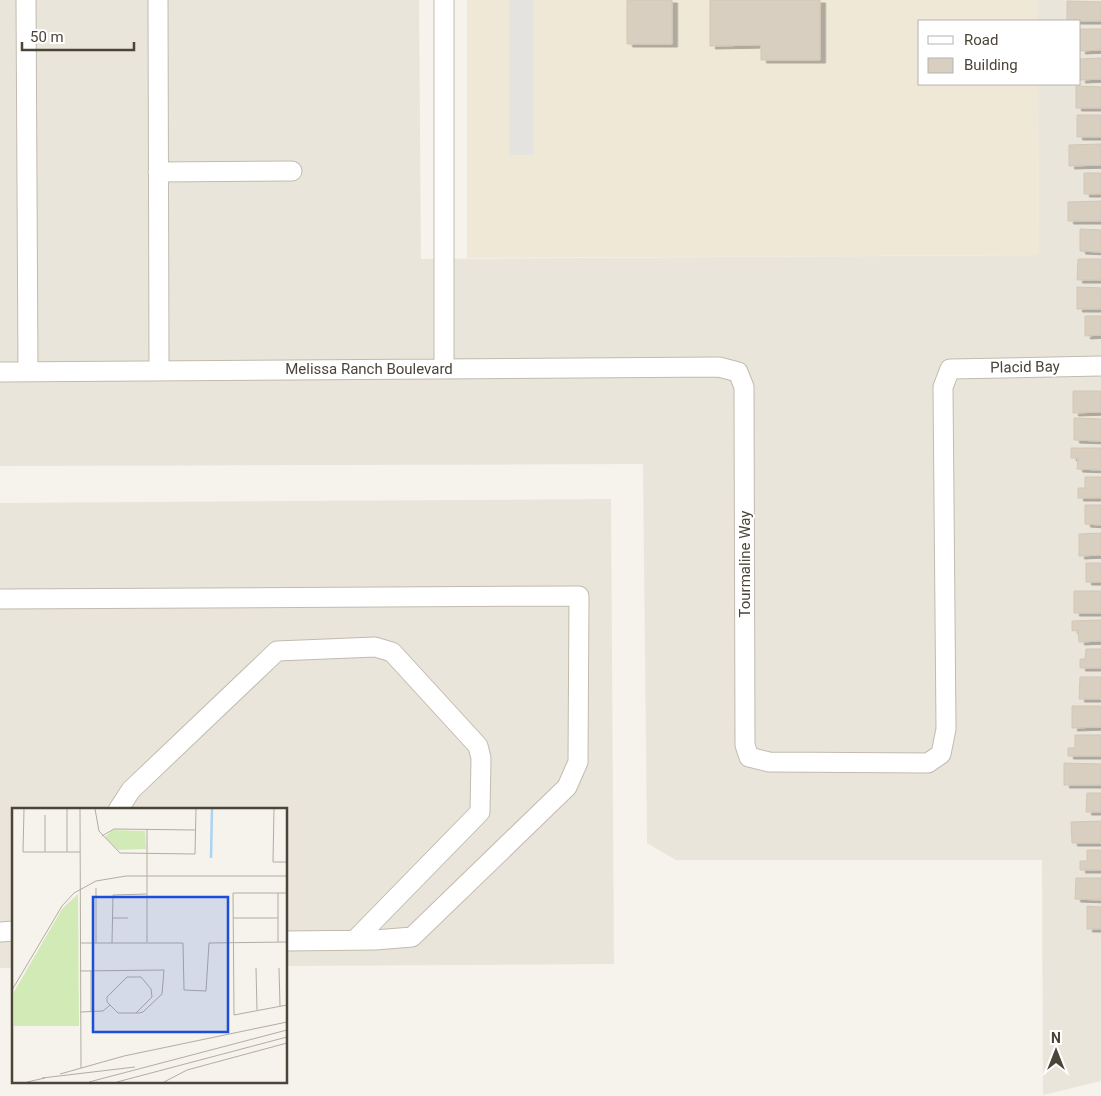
<svg xmlns="http://www.w3.org/2000/svg" width="1101" height="1096" font-family="Roboto,sans-serif">
  <defs>
    <filter id="shadow"><feDropShadow dx="5.5" dy="3" stdDeviation="0" flood-color="#0004"/></filter>
  </defs>
  <rect width="100%" height="100%" fill="#f6f3ec"/>
  <path fill="#eae5da" d="M 0,0 L 419,0 L 421,259 L 1039,255 L 1038,84 L 1080,84 L 1080,21 L 1038,21 L 1038,0 L 1101,0 L 1101,1081 L 1043,1095 L 1042,860 L 676,860 L 647,843 L 643,464 L 0,466 Z
    M 611,499 L 614,964 L 286,966 L 286,810 L 14,810 L 14,968 L 0,968 L 0,503 Z"/>
  <path fill="#efe8d6" d="M 467,0 L 1038,0 L 1038,21 L 920,21 L 920,84 L 1038,84 L 1039,255 L 467,258 Z"/>
  <path fill="#e5e3e0" d="M 509,0 L 533,0 L 533,155 L 509,155 Z"/>
  <path fill="#d8cfc1" stroke="#d3c7b4" filter="url(#shadow)" d="M 627,0 L 672,0 L 672,44 L 627,44 Z
    M 710,0 L 820,0 L 820,60 L 761,60 L 761,45 L 710,46 Z
    M 1067,1 L 1101,2 L 1101,21 L 1067,21 Z
    M 1080,29 L 1101,29 L 1101,50 L 1080,51 Z
    M 1101,58 L 1101,79 L 1080,80 L 1080,59 Z
    M 1076,86 L 1101,87 L 1101,108 L 1076,108 Z
    M 1077,115 L 1101,115 L 1101,137 L 1077,137 Z
    M 1101,144 L 1101,165 L 1069,166 L 1069,145 Z
    M 1084,173 L 1101,173 L 1101,194 L 1084,194 Z
    M 1101,201 L 1101,221 L 1068,221 L 1068,202 Z
    M 1080,229 L 1101,230 L 1101,252 L 1080,251 Z
    M 1078,259 L 1101,259 L 1101,280 L 1077,280 Z
    M 1077,287 L 1101,288 L 1101,309 L 1077,309 Z
    M 1085,316 L 1101,316 L 1101,335 L 1085,336 Z
    M 1073,391 L 1101,391 L 1101,412 L 1073,413 Z
    M 1074,418 L 1101,419 L 1101,441 L 1074,440 Z
    M 1071,448 L 1101,448 L 1101,470 L 1077,469 L 1078,458 L 1071,458 Z
    M 1085,477 L 1101,477 L 1101,498 L 1078,498 L 1078,488 L 1085,488 Z
    M 1085,505 L 1101,505 L 1101,525 L 1085,524 Z
    M 1101,533 L 1101,555 L 1079,556 L 1079,534 Z
    M 1086,563 L 1101,563 L 1101,582 L 1086,582 Z
    M 1074,591 L 1101,591 L 1101,613 L 1074,613 Z
    M 1101,620 L 1101,641 L 1079,642 L 1078,630 L 1072,631 L 1072,621 Z
    M 1086,649 L 1101,649 L 1101,668 L 1080,668 L 1080,659 L 1085,659 Z
    M 1080,677 L 1101,677 L 1101,699 L 1079,699 Z
    M 1072,706 L 1101,706 L 1101,727 L 1072,728 Z
    M 1075,735 L 1101,735 L 1101,756 L 1068,756 L 1068,748 L 1075,748 Z
    M 1064,763 L 1101,764 L 1101,785 L 1064,785 Z
    M 1087,793 L 1101,793 L 1101,812 L 1086,812 Z
    M 1101,821 L 1101,843 L 1072,843 L 1071,822 Z
    M 1087,850 L 1101,850 L 1101,870 L 1080,870 L 1080,861 L 1087,861 Z
    M 1076,878 L 1101,878 L 1101,900 L 1075,899 Z
    M 1087,906 L 1101,907 L 1101,929 L 1087,929 Z"/>
  <g fill="none" stroke-linecap="round" stroke-linejoin="round">
    <defs>
      <path id="minor" d="M 26,0 L 28,372
        M 158,0 L 159,371
        M 158,172 L 292,171
        M 444,369 L 444,0
        M 0,372 L 719,367 L 738,372 L 744,387 L 745,745 L 749,757 L 769,762 L 928,763 L 941,754 L 946,729 L 943,387 L 950,369 L 1101,366
        M 0,599 L 579,596 L 578,762 L 567,787 L 412,937 L 375,940 L 286,941
        M 118,810 L 131,790 L 277,651 L 375,647 L 392,652 L 478,746 L 481,758 L 480,812 L 355,940
        M 0,932 L 14,931"/>
    </defs>
    <use href="#minor" stroke="#c2bbae" stroke-width="21"/>
    <use href="#minor" stroke="#fff" stroke-width="19"/>
  </g>
  <g text-anchor="middle" dominant-baseline="central" stroke-width="4" stroke-linejoin="round" paint-order="stroke">
    <g font-size="15" fill="#4b4439" stroke="#fff">
      <text transform="translate(1025 367) rotate(-1)">Placid Bay</text>
      <text x="369" y="369">Melissa Ranch Boulevard</text>
      <text transform="translate(745 564) rotate(-90)">Tourmaline Way</text>
    </g>
  </g>
  <g transform="translate(12 808)">
    <rect width="275" height="275" fill="#f6f3ec"/>
    <path d="M 101,22 L 133,23 L 134,41 L 106,42 L 93,29 ZM 66,86 L 67,218 L 2,218 L 2,184 L 50,101 Z" fill="#d2eab5"/>
    <path fill="none" stroke="#a9d4f2" stroke-width="2.5" d="M 199,50 L 200,1"/>
    <path fill="none" stroke="#b2ada4" stroke-width="1" d="M 12,1 L 11,44 L 68,44M 68,1 L 69,260M 83,1 L 87,23 L 108,45 L 183,46 L 184,1M 262,1 L 261,54 L 275,54M 90,28 L 102,21 L 184,22M 33,44 L 33,7M 55,44 L 55,1M 84,80 L 84,135M 275,85 L 221,85 L 222,207 L 275,197M 100,110 L 116,110M 221,110 L 266,110M 135,134 L 135,21M 266,134 L 266,85M 69,135 L 171,135 L 172,182 L 194,183 L 197,135 L 275,134M 100,135 L 101,87 L 135,86M 244,160 L 245,202M 267,160 L 268,198M 68,163 L 152,162 L 150,186 L 131,204 L 127,205 L 106,205 L 95,194 L 95,189 L 115,169 L 129,169 L 139,181 L 140,189 L 124,205M 79,163 L 79,204M 0,182 L 50,98 L 62,85 L 84,73 L 114,68 L 275,68M 68,204 L 91,203 L 98,197M 48,266 L 112,248 L 275,214M 30,270 L 123,259M 15,274 L 33,270M 77,274 L 275,222M 105,274 L 275,229M 152,274 L 175,262 L 275,235"/>
    <path fill="#1d4ed8" fill-opacity="0.15" stroke="#1d4ed8" stroke-width="2.5" d="M 81,89 L 216,89 L 216,224 L 81,224 Z"/>
    <rect width="275" height="275" fill="none" stroke="#4b4439" stroke-width="2.5"/>
  </g>
  <rect x="918" y="20" width="162" height="65" fill="#ffffff" stroke="#b7b4b0"/>
  <rect x="928" y="36" width="25" height="8" fill="#ffffff" stroke="#b7b4b0"/>
  <text x="964" y="45" font-size="15" fill="#4b4439">Road</text>
  <rect x="928" y="58" width="25" height="15" fill="#d8cfc1" stroke="#b7b4b0"/>
  <text x="964" y="70" font-size="15" fill="#4b4439">Building</text>
  <g transform="translate(1056 1051)" stroke="#ffffff" stroke-width="4" paint-order="stroke">
  <path d="M0-4L9 19L0 12L-9 19Z" fill="#4b4439"/>
  <text y="-8" font-size="14" font-weight="bold" text-anchor="middle" fill="#4b4439">N</text>
  </g>
  <path d="M22 42v8h112v-8" fill="none" stroke="#4b4439" stroke-width="2.5"/>
  <text x="30" y="42" font-size="15" fill="#4b4439" stroke="#ffffff" stroke-width="4" paint-order="stroke">50 m</text>
</svg>
